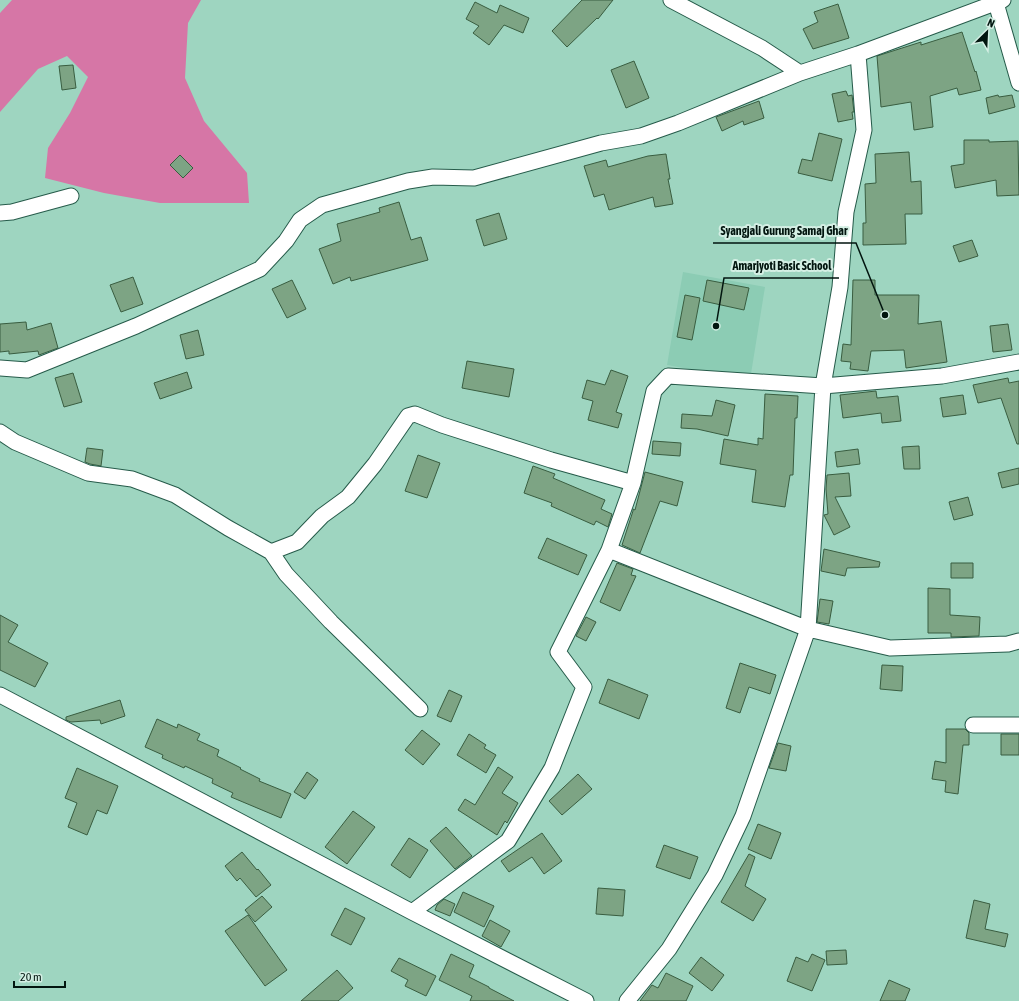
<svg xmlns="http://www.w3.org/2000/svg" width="1019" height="1001" font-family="'Asap Condensed',sans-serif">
  <rect width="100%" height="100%" fill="#9ed5c0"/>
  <path fill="#8cccb4" d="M 683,272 L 765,287 L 750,380 L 667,365 Z"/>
  <path fill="#d676a6" d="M 12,0 L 201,0 L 188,23 L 185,78 L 204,121 L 247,173 L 249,203 L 160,203 L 104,193 L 45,178 L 48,148 L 70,113 L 88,77 L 67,56 L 38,69 L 0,112 L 0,13 Z"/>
  <path fill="#7da484" stroke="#395d40" d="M 582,0 L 613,0 L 598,19 L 597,18 L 567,47 L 552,31 Z
    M 475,2 L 497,13 L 500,5 L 529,18 L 523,33 L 504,25 L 489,45 L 473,33 L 479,26 L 466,19 Z
    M 838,4 L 849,38 L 813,49 L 803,29 L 818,22 L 814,12 Z
    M 962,32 L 975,72 L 976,71 L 981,90 L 959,95 L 957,88 L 930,96 L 933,127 L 914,130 L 911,102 L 881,107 L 877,56 L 921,42 L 921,45 Z
    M 634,61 L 649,98 L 626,108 L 611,70 Z
    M 73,65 L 76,88 L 62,90 L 59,66 Z
    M 846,91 L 848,96 L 852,95 L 854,112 L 852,112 L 853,119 L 838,122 L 832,94 Z
    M 998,95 L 999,97 L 1012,95 L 1015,107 L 989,114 L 986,98 Z
    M 759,101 L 764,118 L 744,125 L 743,121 L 722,131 L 716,117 Z
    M 819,133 L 842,139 L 832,181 L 798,173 L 802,159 L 812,161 Z
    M 964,140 L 989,140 L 989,142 L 1018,141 L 1019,195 L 997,196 L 996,180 L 955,188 L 951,166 L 964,164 Z
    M 909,152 L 911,182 L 921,181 L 922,214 L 905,214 L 906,244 L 863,245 L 863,223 L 866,223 L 865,184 L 876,183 L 875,154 Z
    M 666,154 L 670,179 L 668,179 L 673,204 L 655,207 L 653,197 L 609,210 L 604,194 L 594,197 L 584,166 L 606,160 L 608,167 L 648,156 Z
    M 180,155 L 193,168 L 183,178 L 170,165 Z
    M 399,202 L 411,240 L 421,237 L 428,260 L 351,281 L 350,277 L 333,284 L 319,249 L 341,241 L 337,224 L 380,212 L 379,208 Z
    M 499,213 L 507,239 L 484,246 L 476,220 Z
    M 972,240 L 978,256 L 959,262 L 953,246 Z
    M 133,277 L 143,304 L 121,312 L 110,285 Z
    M 292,280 L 306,309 L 287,318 L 272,289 Z
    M 707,280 L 749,288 L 744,310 L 703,301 Z
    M 853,280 L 875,280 L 875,295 L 919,295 L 918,324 L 941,321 L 947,362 L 906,368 L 904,350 L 871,351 L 868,371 L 850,369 L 851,362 L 841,361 L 843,344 L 851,345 Z
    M 685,295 L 700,298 L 692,340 L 677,337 Z
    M 26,322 L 27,330 L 51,323 L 58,348 L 39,355 L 38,351 L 9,354 L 9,351 L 0,352 L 0,324 Z
    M 1008,324 L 1012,350 L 993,352 L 990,326 Z
    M 198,330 L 204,355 L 186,359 L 180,335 Z
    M 467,361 L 514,369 L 509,397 L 462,388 Z
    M 611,370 L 628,376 L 616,412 L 622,414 L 618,428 L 588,420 L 593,401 L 582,398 L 587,380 L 605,385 Z
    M 187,372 L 192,388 L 160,399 L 154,383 Z
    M 73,373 L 82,402 L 64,407 L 55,378 Z
    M 1008,378 L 1009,383 L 1019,381 L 1019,444 L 1017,444 L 1001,398 L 978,403 L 973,385 Z
    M 876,391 L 877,398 L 898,396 L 901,421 L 882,423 L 881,413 L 843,418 L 840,395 Z
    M 765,394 L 798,396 L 797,418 L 795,418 L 793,475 L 790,475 L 785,507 L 752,502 L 756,470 L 720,464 L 724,439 L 758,445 L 758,438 L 763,439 Z
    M 963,395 L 966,414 L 943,417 L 940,398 Z
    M 716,400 L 735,405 L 728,436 L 697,429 L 681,428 L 682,414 L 712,416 Z
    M 653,441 L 681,443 L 680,456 L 652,454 Z
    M 919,446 L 920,469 L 904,469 L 902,447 Z
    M 87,448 L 103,450 L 101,466 L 90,464 L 85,462 Z
    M 858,449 L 860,464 L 837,467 L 835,452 Z
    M 418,455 L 440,463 L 427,498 L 405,491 Z
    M 533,466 L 555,474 L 553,478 L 605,500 L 601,509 L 612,514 L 608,527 L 596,521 L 594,525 L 551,506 L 552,503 L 524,493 Z
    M 1019,468 L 1019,484 L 1002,488 L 998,473 Z
    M 645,472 L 683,482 L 677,506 L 660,501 L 640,553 L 622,545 L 633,511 L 633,509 L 635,510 Z
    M 849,473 L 851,496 L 835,497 L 850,527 L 834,535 L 824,515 L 828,514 L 826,489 L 827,475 Z
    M 968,497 L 973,515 L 954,520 L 949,502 Z
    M 547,538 L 587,555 L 578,575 L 538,558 Z
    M 824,549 L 880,562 L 879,567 L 847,568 L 845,576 L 821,571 Z
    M 617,563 L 633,569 L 631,575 L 636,576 L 620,611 L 600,602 Z
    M 951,563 L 973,563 L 973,578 L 951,578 Z
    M 928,588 L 950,589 L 950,615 L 980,617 L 979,636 L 951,637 L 951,633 L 928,633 Z
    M 820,599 L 833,601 L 829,624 L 817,622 Z
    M 0,615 L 18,625 L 8,642 L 48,663 L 35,687 L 0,670 Z
    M 586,617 L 596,622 L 586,641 L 576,636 Z
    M 740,663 L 776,675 L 770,694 L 749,687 L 740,713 L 726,708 Z
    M 882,665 L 903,666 L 902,691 L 880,689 Z
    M 608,679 L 648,695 L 639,719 L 599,703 Z
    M 449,690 L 462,696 L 451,722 L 437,716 Z
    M 120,700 L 125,716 L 101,724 L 100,720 L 71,722 L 66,720 L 66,717 Z
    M 157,719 L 177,728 L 178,724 L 200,734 L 197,740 L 219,750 L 217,756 L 241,768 L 240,769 L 260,779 L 259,781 L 291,794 L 281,818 L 231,797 L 233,793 L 212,783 L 213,779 L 185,766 L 184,768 L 162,758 L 163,755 L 145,747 Z
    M 946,729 L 965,729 L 969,733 L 969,745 L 963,745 L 958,794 L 945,792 L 946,781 L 932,779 L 935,761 L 946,763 Z
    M 422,730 L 440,744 L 423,765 L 405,750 Z
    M 469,734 L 486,745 L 484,748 L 496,755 L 486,773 L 457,755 Z
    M 1001,734 L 1019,734 L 1019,755 L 1001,755 Z
    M 778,743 L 791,746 L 786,771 L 769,768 Z
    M 498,767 L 513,777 L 502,793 L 518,803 L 507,823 L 505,821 L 497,835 L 458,810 L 465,799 L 475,805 Z
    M 77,768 L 118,786 L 107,814 L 97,810 L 87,835 L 68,827 L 77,803 L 65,798 Z
    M 307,772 L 318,780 L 305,799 L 294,792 Z
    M 578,774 L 592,789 L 562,815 L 549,801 Z
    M 353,811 L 375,827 L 347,864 L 325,847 Z
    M 758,824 L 781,833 L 771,859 L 748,849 Z
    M 446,827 L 472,856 L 455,869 L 430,841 Z
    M 542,833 L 562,861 L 544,874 L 532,857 L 509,872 L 501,861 Z
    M 409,838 L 428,850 L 410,878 L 391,865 Z
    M 664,845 L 698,857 L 690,879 L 656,867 Z
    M 242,852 L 257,870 L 258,869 L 271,885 L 256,897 L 240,878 L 237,881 L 225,866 Z
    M 749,854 L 755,857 L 745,886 L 766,899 L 753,921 L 721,902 Z
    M 598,888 L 625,890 L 623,916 L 596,914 Z
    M 463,892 L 494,906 L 484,927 L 454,912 Z
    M 262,896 L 272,907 L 255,922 L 245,910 Z
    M 444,899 L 455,904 L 450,916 L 435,910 L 437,905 Z
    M 974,900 L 990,904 L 985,929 L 1008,934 L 1005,947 L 966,938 Z
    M 345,908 L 365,918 L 351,945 L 331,935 Z
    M 248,915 L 287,970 L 265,986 L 225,931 Z
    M 490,920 L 510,931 L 501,947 L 482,936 Z
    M 846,950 L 847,964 L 827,965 L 826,951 Z
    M 451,954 L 474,965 L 469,977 L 489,987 L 489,988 L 514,1001 L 470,1001 L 472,996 L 439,980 Z
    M 812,954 L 825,960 L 812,991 L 787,981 L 796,957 L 808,962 Z
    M 701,957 L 724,975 L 712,991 L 689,973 Z
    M 399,958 L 436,976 L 426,996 L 405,986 L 408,980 L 391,971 Z
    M 337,970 L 353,988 L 338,1001 L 301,1001 Z
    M 666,973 L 693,986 L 686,1001 L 640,1001 L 652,985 L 658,988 Z
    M 889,980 L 910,989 L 905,1001 L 880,1001 Z"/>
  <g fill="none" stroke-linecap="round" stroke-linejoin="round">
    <defs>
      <path id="minor" d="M 671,0 L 762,48 L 800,73
        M 996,3 L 1019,83
        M 0,213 L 12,212 L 71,196
        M 0,368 L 27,370 L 136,326 L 260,269 L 286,241 L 300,220 L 322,205 L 408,181 L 433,177 L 474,178 L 601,143 L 641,136 L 678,123 L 800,73 L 858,54
        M 0,432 L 15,442 L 88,473 L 132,479 L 175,495 L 228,528 L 271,552 L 286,574 L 331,622 L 420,709
        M 609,550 L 633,483 L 654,391 L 668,376 L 823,386 L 942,376 L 1019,362
        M 271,552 L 297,542 L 322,516 L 348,497 L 375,464 L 408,416 L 415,414 L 442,425 L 551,460 L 633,483
        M 0,695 L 412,912 L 586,1001
        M 973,725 L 1019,725
        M 412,912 L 508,841 L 552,768 L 584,687 L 558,652 L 609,550 L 808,629 L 890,648 L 1008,644 L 1019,641
        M 627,1001 L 669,949 L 715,875 L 743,816 L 808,629 L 823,386 L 840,287 L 846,212 L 864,130 L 858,54 L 1003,0"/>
    </defs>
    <use href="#minor" stroke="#265b4a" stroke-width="17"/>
    <use href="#minor" stroke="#fff" stroke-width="15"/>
  </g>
  <path fill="none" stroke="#02150f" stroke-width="1.5" d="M885 315L856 243H713M716 326L724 278H839"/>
  <g fill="#02150f" stroke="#d4efe4" stroke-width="1.5">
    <circle cx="885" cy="315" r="4"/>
    <circle cx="716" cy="326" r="4"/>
  </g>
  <g font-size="12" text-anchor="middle" font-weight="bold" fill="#02150f" stroke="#d4efe4" stroke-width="4" stroke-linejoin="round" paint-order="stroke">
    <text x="784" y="235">Syangjali Gurung Samaj Ghar</text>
    <text x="782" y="270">Amarjyoti Basic School</text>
  </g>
  <g transform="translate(987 32) rotate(24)" stroke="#d4efe4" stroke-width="3" paint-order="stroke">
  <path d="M0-3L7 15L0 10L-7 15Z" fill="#02150f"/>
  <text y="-6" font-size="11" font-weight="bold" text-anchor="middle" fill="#02150f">N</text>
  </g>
  <path d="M14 981v6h51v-6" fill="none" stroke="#02150f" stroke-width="2"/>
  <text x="20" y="981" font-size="12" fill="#02150f" stroke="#d4efe4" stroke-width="3" paint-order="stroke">20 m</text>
</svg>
